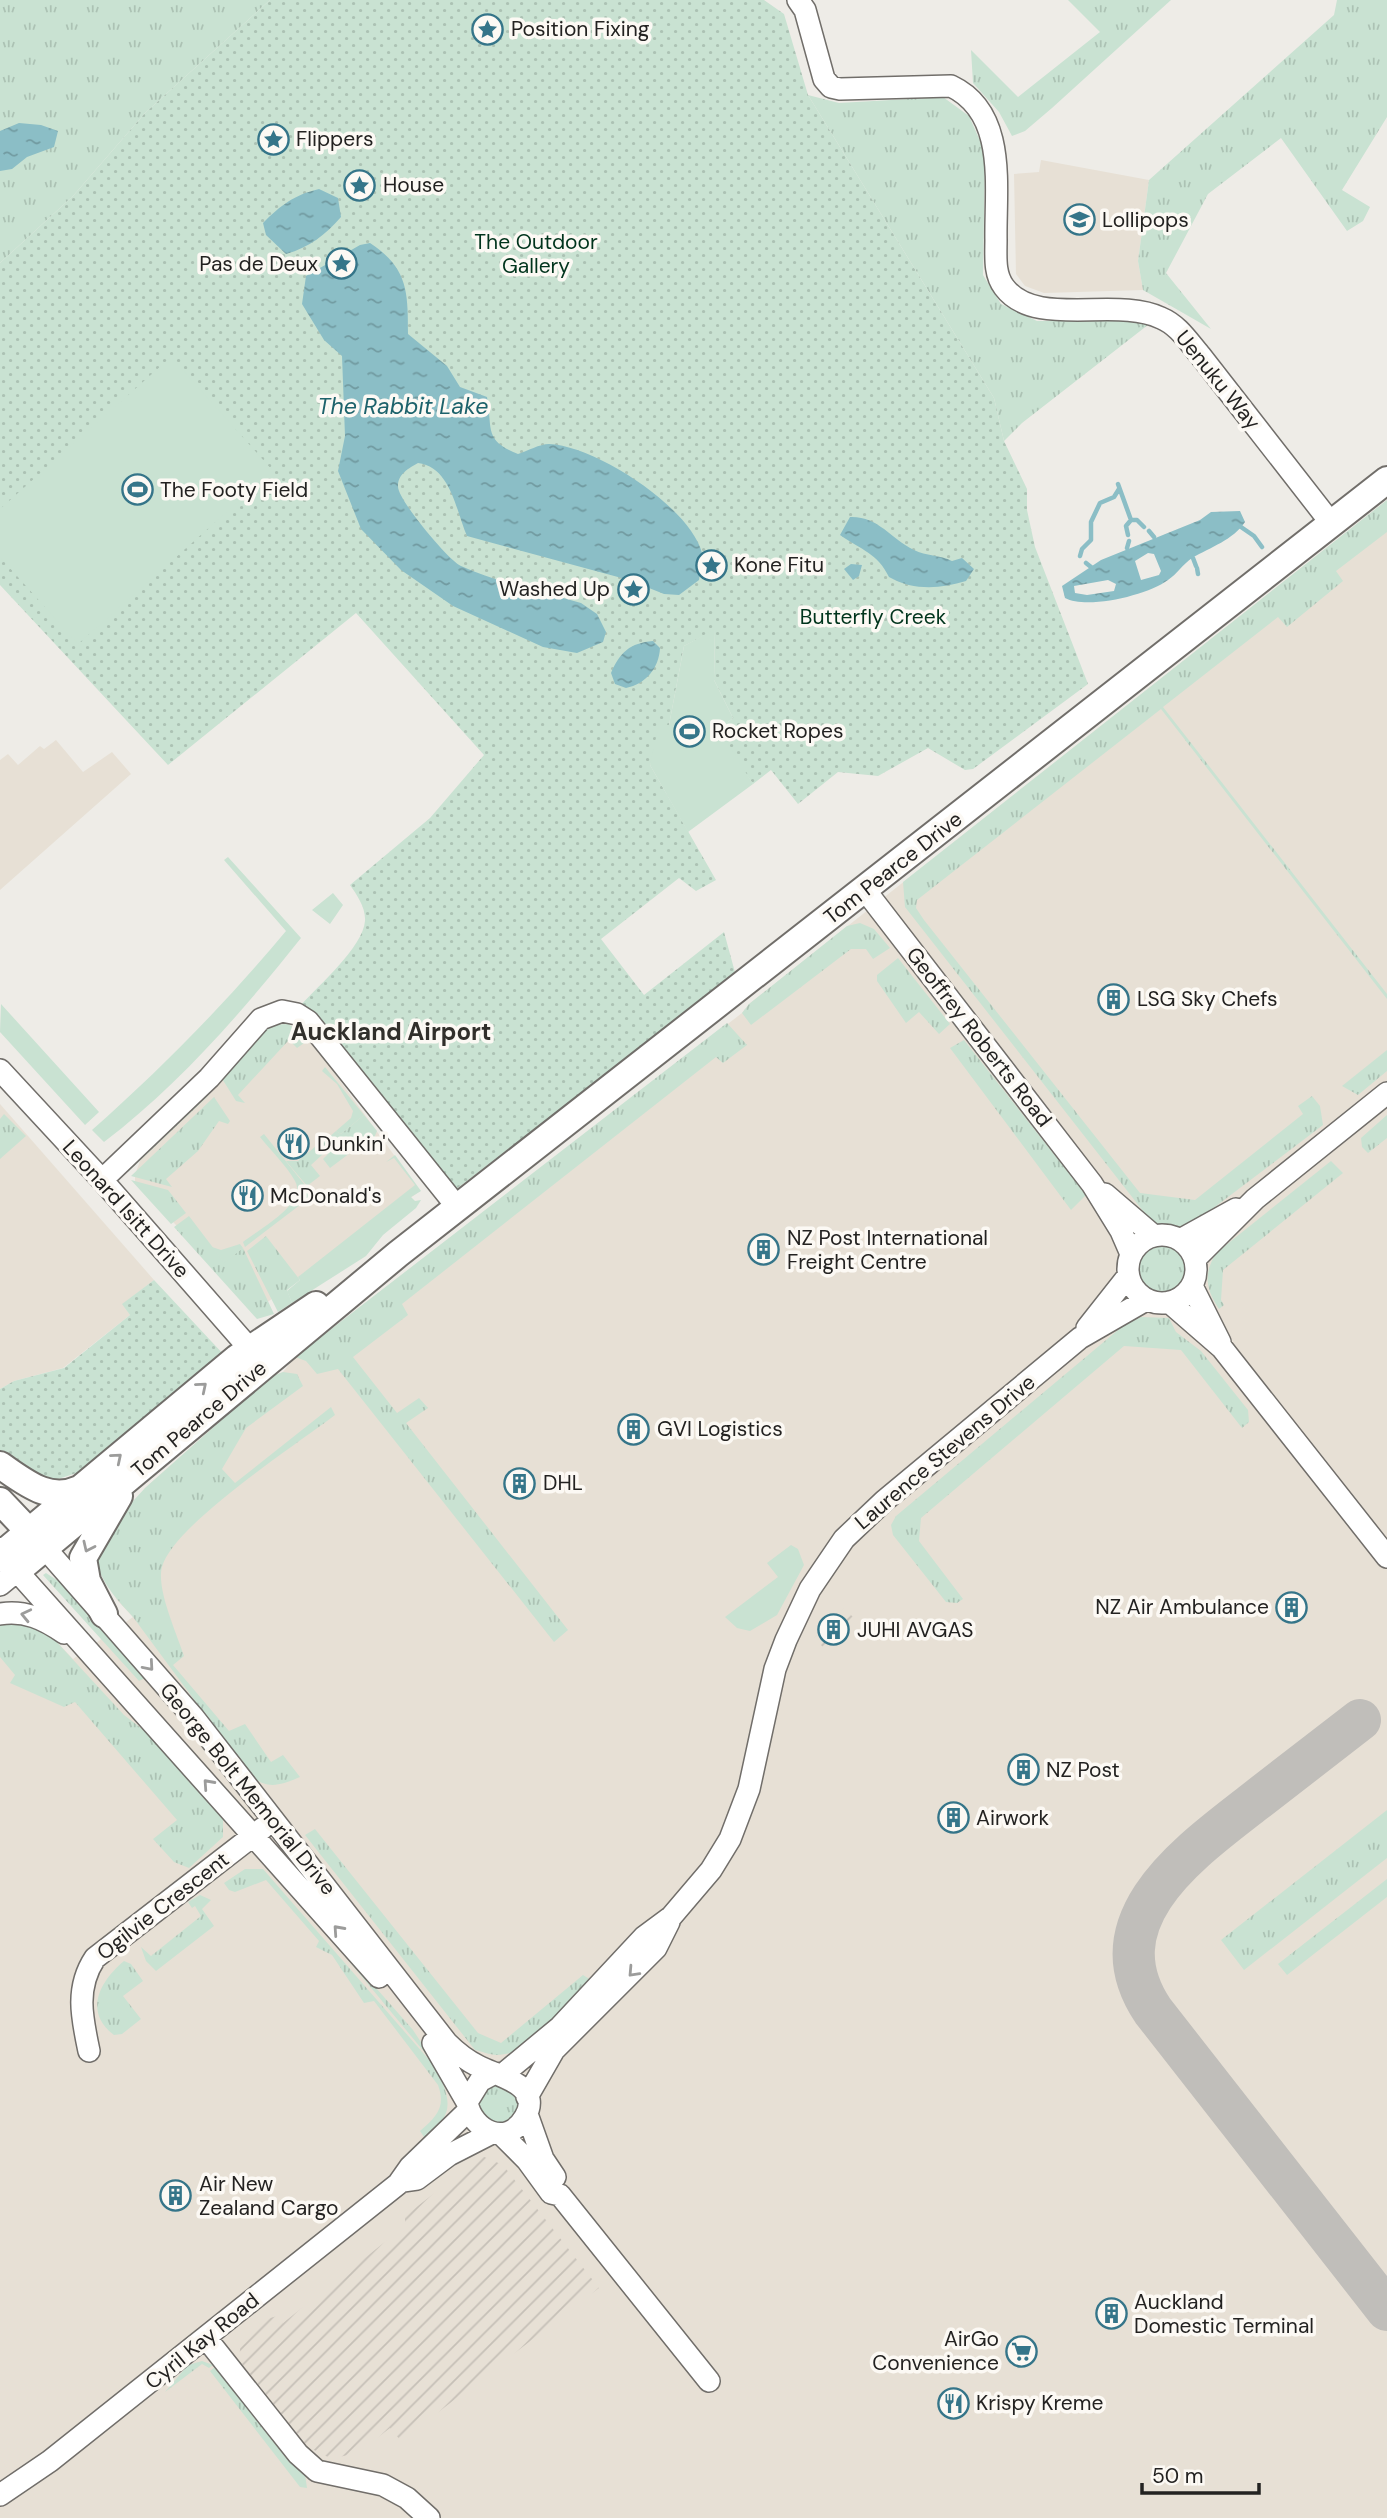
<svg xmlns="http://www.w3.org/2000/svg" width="1387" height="2518" font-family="'DM Sans',sans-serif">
  <defs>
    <pattern id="industrial-furrows" width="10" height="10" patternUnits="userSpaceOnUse" patternTransform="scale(1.75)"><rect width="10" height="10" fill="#e7e0d5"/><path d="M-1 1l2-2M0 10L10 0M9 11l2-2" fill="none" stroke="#c6c0b7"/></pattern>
    <pattern id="grass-tufts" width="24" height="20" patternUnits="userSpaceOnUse" patternTransform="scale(1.75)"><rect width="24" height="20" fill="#c9e2d2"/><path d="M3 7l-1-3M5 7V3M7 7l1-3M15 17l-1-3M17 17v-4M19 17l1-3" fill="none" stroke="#acc2b4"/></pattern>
    <pattern id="park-dots" width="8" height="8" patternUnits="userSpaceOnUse" patternTransform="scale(1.75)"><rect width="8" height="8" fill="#c9e2d2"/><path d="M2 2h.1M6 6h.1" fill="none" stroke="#acc2b4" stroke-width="1.8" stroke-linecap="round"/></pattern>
    <pattern id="water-ripples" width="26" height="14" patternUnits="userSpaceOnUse" patternTransform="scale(1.75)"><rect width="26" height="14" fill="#8bbec6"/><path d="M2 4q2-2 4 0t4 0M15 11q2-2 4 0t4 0" fill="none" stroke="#719aa0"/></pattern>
  </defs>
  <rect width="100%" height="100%" fill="#eeece7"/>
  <path fill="#e7e0d5" d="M 1041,160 L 1149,180 L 1138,261 L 1143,290 L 1044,293 L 1025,286 L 1016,274 L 1014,174 L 1039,172 Z
    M 1387,500 L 1387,2518 L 0,2518 L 0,1619 L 42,1626 L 73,1659 L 133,1617 L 117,1600 L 101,1573 L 97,1560 L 145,1488 L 270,1377 L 283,1372 L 295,1357 L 742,1013 L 749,1004 Z
    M 56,740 L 83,772 L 112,752 L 131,774 L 0,890 L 0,760 L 8,754 L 18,765 L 40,746 L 44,749 Z
    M 288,1024 L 307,1035 L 420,1191 L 258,1309 L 135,1183 L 135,1175 L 141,1158 L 214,1089 L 267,1025 Z
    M 0,1104 L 154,1280 L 123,1304 L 130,1315 L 63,1368 L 14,1381 L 0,1389 Z"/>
  <path fill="url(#industrial-furrows)" d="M 844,1608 L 854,1618 L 824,1648 L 814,1638 Z
    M 482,2156 L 503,2165 L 599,2288 L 401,2441 L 390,2428 L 359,2452 L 332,2459 L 306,2446 L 239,2360 L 241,2339 L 267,2319 L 277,2316 L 283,2323 L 405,2226 L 405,2216 Z"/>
  <path fill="url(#grass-tufts)" d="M 0,0 L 270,0 L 145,113 L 73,196 L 0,263 Z
    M 1068,0 L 1171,0 L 1052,108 L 1025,131 L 1012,136 L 999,112 L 973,83 L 971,50 L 1018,97 L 1100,32 Z
    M 1337,0 L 1387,0 L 1387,117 L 1342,190 L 1370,207 L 1363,221 L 1347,231 L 1281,138 L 1208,194 L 1166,273 L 1211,329 L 1143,290 L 1138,261 L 1149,180 L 1334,15 Z
    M 808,95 L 839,103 L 943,97 L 969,116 L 985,152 L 983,275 L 1001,304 L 1037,321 L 1153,321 L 1022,423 L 1004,441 L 994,398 Z
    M 1387,500 L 1387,532 L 1336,571 L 1343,581 L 1287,627 L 1278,617 L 1163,707 L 1387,994 L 1387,999 L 1161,709 L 917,900 L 916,908 L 924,920 L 1140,1193 L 1195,1200 L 1303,1114 L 1298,1106 L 1312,1096 L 1320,1106 L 1323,1125 L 1195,1222 L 1172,1229 L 1154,1225 L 905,907 L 903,882 Z
    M 860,923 L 874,929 L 890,948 L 873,959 L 866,949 L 851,949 L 751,1025 L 742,1013 L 749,1004 L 847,926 Z
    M 898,958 L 950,1024 L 939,1034 L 919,1012 L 906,1023 L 877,981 L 877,975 Z
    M 727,1023 L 747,1045 L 723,1063 L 716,1057 L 402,1304 L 408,1315 L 353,1357 L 397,1413 L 419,1398 L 428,1408 L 406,1423 L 568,1630 L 554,1642 L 338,1369 L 317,1374 L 306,1361 L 295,1357 Z
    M 288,1024 L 300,1031 L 307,1041 L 297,1048 L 289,1040 L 238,1095 L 245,1103 L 236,1101 L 221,1077 L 267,1025 Z
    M 964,1040 L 1086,1195 L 1071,1210 L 950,1048 Z
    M 1387,1050 L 1387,1071 L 1358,1095 L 1342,1086 Z
    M 206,1092 L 209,1094 L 207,1097 L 128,1172 L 124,1172 Z
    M 214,1097 L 230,1121 L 228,1124 L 219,1121 L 198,1151 L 166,1179 L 172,1187 L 131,1176 Z
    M 4,1114 L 26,1136 L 0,1159 L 0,1119 Z
    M 364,1115 L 377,1131 L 372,1143 L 366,1141 L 330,1168 L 323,1159 L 328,1154 L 321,1144 L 336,1131 L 341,1134 Z
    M 1387,1115 L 1387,1138 L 1368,1153 L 1362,1147 L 1361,1138 Z
    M 316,1146 L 323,1154 L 311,1165 L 320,1176 L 307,1186 L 286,1161 L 298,1161 Z
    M 1331,1161 L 1343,1173 L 1223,1270 L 1221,1300 L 1224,1305 L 1219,1309 C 1206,1289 1203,1275 1216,1253 Z
    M 131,1180 L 168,1190 L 186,1213 L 171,1224 Z
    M 189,1216 L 224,1262 L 243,1248 L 274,1314 L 257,1319 L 174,1227 Z
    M 266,1236 L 300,1280 L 287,1290 L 292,1303 L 278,1312 L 247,1251 Z
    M1139 1269a23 23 0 1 1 46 0a23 23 0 1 1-46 0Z
    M 1141,1317 L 1169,1318 L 1176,1332 L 1201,1351 L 1248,1410 L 1249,1422 L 1242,1428 L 1181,1350 L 1124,1346 L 921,1518 L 919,1541 L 963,1599 L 957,1603 L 946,1602 L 893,1535 L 891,1525 L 896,1516 L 1124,1325 Z
    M 283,1372 L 297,1374 L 303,1386 L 246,1428 L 222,1469 L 235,1483 L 331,1407 L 335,1415 C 296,1445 173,1525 162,1567 C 156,1589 177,1634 184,1656 L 173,1665 L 229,1731 L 245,1724 L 271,1762 L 283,1755 L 300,1777 C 279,1786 266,1790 249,1774 L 133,1617 C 120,1603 104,1586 98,1567 C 92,1546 131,1503 145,1488 L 270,1377 Z
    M 46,1573 L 63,1584 L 147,1677 L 139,1681 L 43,1575 Z
    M 0,1619 L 42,1626 L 124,1715 L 154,1738 L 214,1802 L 223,1819 L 223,1837 L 189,1868 L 174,1862 L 153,1839 L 177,1820 L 75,1702 L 64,1707 L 10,1683 L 15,1675 L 0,1657 Z
    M 1387,1810 L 1387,1858 L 1244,1970 L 1221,1940 Z
    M 315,1829 L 478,2033 L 501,2043 L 583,1975 L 591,1980 C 569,2004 532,2055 497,2055 C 490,2055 481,2051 475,2050 L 305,1835 Z
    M 268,1865 L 413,2030 L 440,2071 L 334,1943 L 265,1867 Z
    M 245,1869 L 263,1869 L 437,2069 C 451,2102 455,2115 424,2137 L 420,2131 C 437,2116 446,2107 438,2085 L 374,2001 L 364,2003 L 332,1955 L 316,1947 L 319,1941 L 266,1880 L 235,1892 L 229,1890 L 224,1883 Z
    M 1387,1879 L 1387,1897 L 1287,1975 L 1278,1964 Z
    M 200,1895 L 211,1900 L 202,1909 L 214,1926 L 156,1971 L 146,1961 L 141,1947 L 151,1956 L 201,1916 L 195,1906 L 192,1908 L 188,1902 Z
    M 124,1961 L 131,1964 L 143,1981 L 123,1996 L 141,2019 L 122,2034 L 114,2035 C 83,2012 100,1981 124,1961 Z
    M480 2104a19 19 0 1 1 38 0a19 19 0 1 1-38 0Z
    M 202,2361 L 213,2365 L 209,2368 L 202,2364 L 165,2392 L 188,2365 Z
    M 215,2367 L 286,2458 L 305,2474 L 307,2488 L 300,2487 L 210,2371 Z"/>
  <path fill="url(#park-dots)" d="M 270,0 L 764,0 L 784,14 L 808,95 L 994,398 L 1004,441 L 1027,489 L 1027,510 L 1035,547 L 1088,684 L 973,769 L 965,770 L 928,748 L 878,776 L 838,772 L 798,804 L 771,770 L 753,784 L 726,745 L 720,728 L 733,718 L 714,680 L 715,630 L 684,646 L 669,725 L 650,765 L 716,880 L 696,891 L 679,878 L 601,939 L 644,995 L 724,932 L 736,976 L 455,1190 L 301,1005 C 319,985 363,947 365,921 C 366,908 357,895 350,885 L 430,818 L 484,755 L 356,613 L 168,765 L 0,585 L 0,263 L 73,196 L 145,113 Z
    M 154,1280 L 225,1356 L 86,1470 L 55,1480 L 29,1478 L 0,1456 L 0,1389 L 14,1381 L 64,1368 L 130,1315 L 122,1304 Z"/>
  <path fill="#c9e2d2" d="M 171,357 L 273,471 L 78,644 L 0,557 L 0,509 Z
    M 715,629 L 714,680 L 733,718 L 720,728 L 721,733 L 753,784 L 688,832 L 650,765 L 659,724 L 669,725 L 684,646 Z
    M 228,857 L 301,938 C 243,1011 178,1086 104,1142 L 92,1130 C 161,1069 227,1002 286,931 L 224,860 Z
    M 333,893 L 343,905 L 330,924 L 312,910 Z
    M 1,1004 L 99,1112 L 85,1125 L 0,1032 Z
    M 325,1067 L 364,1115 L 341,1134 L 336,1131 L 351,1118 L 353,1111 L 337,1084 L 322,1071 Z
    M 264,1134 L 313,1195 L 245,1247 L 243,1242 C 256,1231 308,1204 295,1181 C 286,1165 271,1151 260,1137 Z
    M 395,1155 L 421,1191 L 411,1197 L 415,1201 L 421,1200 L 416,1208 L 383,1235 L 366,1256 L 292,1303 L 287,1291 L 300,1280 L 298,1277 L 415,1185 L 394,1158 L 386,1162 Z
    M 240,1244 L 243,1248 L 224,1263 L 212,1247 L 221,1250 Z
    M 791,1545 L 798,1549 L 804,1565 L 777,1615 L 750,1631 L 737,1628 L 725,1617 L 778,1577 L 767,1563 Z"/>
  <path fill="url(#water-ripples)" fill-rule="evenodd" d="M 19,123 L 41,125 L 58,131 L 54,147 L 27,157 L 12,169 L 0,171 L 0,131 Z
    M 319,189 L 338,198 L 341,217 C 325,235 310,247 286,254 L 266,235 L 263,223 C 281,205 294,195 319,189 Z
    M 370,243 C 408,268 408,292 408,334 L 447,366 L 460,387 L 487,397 C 493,429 483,440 518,454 C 527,451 540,444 549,444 C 596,446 690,507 702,553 C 704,561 700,572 699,580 L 679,595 L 664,594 L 629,580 L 467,536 C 456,511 451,467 418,463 C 409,468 398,474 398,486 C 397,499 449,561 461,566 C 498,583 542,591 581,603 L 597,614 L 606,632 L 603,642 L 577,653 L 543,647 L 453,606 L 401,570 L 361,529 L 338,471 L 345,436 L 342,356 L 324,340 L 302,304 L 306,276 L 360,245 Z
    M 1240,511 L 1245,522 C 1233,540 1211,547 1192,558 C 1183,564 1177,574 1168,580 C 1148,595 1087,610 1065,598 L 1062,586 L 1101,560 L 1200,520 L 1211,512 ZM 1148,553 L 1154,554 L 1161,571 L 1159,575 L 1141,580 L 1135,561 ZM 1108,580 L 1116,584 L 1114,591 L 1087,595 L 1075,593 L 1074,586 Z
    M 850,517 C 878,516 890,538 914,550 C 926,556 940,555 952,561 L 962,558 L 974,569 L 966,581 C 940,589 914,591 889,577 C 878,554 862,550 840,535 Z
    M 851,564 L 862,565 L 859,576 L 853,580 L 844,569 Z
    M 653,641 L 660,648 C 659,668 646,684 626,688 L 615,684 L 611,673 C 620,652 630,643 653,641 Z"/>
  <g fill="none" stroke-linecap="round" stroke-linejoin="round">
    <path stroke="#8bbec6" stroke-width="4.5" d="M 1118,484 L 1131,520 L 1137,520 L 1144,527
      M 1241,527 L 1254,536 L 1262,547
      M 1149,531 L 1154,537
      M 1128,535 L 1126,526 L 1131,520
      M 1127,548 L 1129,541
      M 1080,556 L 1082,549 L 1091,540 L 1091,522 L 1100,503 L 1114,497 L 1119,489
      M 1193,558 L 1196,566
      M 1086,563 L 1091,567
      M 1197,568 L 1198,574"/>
    <path stroke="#c0beba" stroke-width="42" d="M 1360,1720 C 1324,1748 1289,1775 1254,1802 C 1190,1852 1092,1920 1153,2011 L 1387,2310"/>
    <defs>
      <path id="minor" d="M 798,0 L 805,10 L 824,79 L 831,87 L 840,89 L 951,86 C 1008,113 995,188 996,240 C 996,256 994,274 1004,287 C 1035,329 1116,296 1161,318 C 1178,325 1188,341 1200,355 L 1331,523
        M 865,890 L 1092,1184 L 1121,1231 L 1131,1254
        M 0,1070 L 102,1180 L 250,1349
        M 102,1180 L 209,1078 L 261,1019 L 282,1011 L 297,1014 L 308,1021 L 458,1208
        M 1105,1194 L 1154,1236
        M1128 1269a34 34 0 1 1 68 0a34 34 0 1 1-68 0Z
        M 1180,1240 L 1236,1209
        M 1195,1259 L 1255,1199 L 1387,1093
        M 1192,1286 L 1220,1342
        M 1169,1302 L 1222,1348 L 1387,1557
        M 1087,1328 L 1128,1276
        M 44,1547 L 194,1718 L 447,2043 C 456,2052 466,2060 478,2066 C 496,2076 544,2084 525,2117 C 507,2148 472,2131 467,2102 L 480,2081 L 495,2073
        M 0,1585 L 17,1571 L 379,1977
        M 0,1614 C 25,1610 44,1619 64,1633
        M 433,2043 L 467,2102
        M 89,2051 C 82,2018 75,1988 95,1958 L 263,1828
        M 502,2075 L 560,2027 L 644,1937 L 671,1917 L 711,1870 L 730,1839 L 749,1789 L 775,1669 L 786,1640 L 810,1589 L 844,1539 L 884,1501 L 1080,1338 L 1146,1300
        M 527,2097 L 554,2050 L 656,1948 L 669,1922
        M 527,2114 L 543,2159 L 555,2177
        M 501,2134 L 527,2160 L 551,2193 L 560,2195 L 709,2381
        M 403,2181 L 417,2179 L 449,2155 L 492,2133
        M 206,2338 L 298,2454 L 317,2471 L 383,2485 L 407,2498 L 429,2518
        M 0,2495 L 50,2461 L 398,2184 L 410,2167 L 468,2111"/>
      <path id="major" d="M 0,1465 C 25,1482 49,1503 79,1489
        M 0,1501 L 40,1543
        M 0,1551 L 17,1571 L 398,1254 L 1387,480
        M 2,1554 L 237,1358 L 316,1305
        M 104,1614 L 87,1581 L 83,1558 L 119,1496"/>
    </defs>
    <use href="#minor" stroke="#716e6a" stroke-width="24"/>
    <use href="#major" stroke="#716e6a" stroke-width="30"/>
    <use href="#minor" stroke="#fff" stroke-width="21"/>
    <use href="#major" stroke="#fff" stroke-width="26"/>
  </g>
  <defs><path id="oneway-chevron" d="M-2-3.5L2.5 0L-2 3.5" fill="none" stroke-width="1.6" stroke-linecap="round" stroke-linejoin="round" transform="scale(1.75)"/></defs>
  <g stroke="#9c9c9b">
    <use href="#oneway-chevron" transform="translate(202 1387) rotate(-40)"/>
    <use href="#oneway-chevron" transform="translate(117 1458) rotate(-40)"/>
    <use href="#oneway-chevron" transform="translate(88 1547) rotate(115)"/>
    <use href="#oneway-chevron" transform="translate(26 1615) rotate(-167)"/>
    <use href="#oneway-chevron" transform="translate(149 1666) rotate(49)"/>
    <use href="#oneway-chevron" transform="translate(208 1784) rotate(-132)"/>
    <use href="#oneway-chevron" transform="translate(338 1930) rotate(-132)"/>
    <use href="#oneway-chevron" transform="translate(633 1972) rotate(133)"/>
  </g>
  <defs>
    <symbol id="sight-ring" viewBox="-11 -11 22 22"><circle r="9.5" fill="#fcf9f4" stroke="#357589" stroke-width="1.5"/><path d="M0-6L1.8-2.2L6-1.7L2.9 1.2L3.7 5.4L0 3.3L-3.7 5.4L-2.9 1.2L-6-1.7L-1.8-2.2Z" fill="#357589"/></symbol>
    <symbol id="school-ring" viewBox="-11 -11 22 22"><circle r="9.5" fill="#fcf9f4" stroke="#357589" stroke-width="1.5"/><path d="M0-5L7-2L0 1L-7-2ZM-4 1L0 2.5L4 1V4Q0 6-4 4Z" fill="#357589"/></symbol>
    <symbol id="stadium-ring" viewBox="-11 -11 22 22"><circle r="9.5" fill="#fcf9f4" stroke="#357589" stroke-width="1.5"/><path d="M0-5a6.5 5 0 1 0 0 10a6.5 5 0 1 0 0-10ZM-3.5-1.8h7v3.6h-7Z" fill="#357589"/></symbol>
    <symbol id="building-ring" viewBox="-11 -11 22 22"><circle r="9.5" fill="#fcf9f4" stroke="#357589" stroke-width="1.5"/><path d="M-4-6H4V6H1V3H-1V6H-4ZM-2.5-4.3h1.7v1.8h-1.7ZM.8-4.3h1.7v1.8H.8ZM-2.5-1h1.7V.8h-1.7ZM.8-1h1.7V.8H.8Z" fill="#357589"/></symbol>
    <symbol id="restaurant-ring" viewBox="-11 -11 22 22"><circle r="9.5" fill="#fcf9f4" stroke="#357589" stroke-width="1.5"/><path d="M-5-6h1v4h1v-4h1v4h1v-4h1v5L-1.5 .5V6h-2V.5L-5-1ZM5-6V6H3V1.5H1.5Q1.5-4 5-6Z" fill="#357589"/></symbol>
    <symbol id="supermarket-ring" viewBox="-11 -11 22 22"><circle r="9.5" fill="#fcf9f4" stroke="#357589" stroke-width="1.5"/><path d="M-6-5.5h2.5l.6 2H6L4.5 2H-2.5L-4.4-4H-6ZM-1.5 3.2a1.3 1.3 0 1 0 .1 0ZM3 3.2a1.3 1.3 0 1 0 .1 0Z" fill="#357589"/></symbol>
  </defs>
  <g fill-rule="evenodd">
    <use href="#sight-ring" x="470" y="12" width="35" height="35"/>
    <use href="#sight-ring" x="256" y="122" width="35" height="35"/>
    <use href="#sight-ring" x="342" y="168" width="35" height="35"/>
    <use href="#school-ring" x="1062" y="202" width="35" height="35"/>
    <use href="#sight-ring" x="324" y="246" width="35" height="35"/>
    <use href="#stadium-ring" x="120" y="472" width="35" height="35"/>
    <use href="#sight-ring" x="694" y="548" width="35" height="35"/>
    <use href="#sight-ring" x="616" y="572" width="35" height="35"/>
    <use href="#stadium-ring" x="672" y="714" width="35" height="35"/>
    <use href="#building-ring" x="1096" y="982" width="35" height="35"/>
    <use href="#restaurant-ring" x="276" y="1126" width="35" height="35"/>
    <use href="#restaurant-ring" x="230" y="1178" width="35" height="35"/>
    <use href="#building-ring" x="746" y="1232" width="35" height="35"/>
    <use href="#building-ring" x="616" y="1412" width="35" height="35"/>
    <use href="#building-ring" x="502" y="1466" width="35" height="35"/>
    <use href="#building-ring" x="1274" y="1590" width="35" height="35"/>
    <use href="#building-ring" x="816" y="1612" width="35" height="35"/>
    <use href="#building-ring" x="1006" y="1752" width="35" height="35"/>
    <use href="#building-ring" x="936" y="1800" width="35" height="35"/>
    <use href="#building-ring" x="158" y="2178" width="35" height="35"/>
    <use href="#building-ring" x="1094" y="2296" width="35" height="35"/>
    <use href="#supermarket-ring" x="1004" y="2334" width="35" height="35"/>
    <use href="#restaurant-ring" x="936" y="2386" width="35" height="35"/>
  </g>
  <g text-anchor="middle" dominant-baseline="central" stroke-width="7" stroke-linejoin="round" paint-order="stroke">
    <g font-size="21" fill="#232221" stroke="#fcf9f4" text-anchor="start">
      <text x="511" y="29">Position Fixing</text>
      <text x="296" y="139">Flippers</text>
      <text x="383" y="185">House</text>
      <text x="1102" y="220">Lollipops</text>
      <text x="318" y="264" text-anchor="end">Pas de Deux</text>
      <text x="160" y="490">The Footy Field</text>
      <text x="734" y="565">Kone Fitu</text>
      <text x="610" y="589" text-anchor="end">Washed Up</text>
      <text x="712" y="731">Rocket Ropes</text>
      <text x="1137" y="999">LSG Sky Chefs</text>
      <text x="317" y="1144">Dunkin'</text>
      <text x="270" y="1196">McDonald's</text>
      <text x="787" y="1238">NZ Post International<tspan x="787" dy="24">Freight Centre</tspan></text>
      <text x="657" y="1429">GVI Logistics</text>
      <text x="543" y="1483">DHL</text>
      <text x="1269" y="1607" text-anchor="end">NZ Air Ambulance</text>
      <text x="857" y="1630">JUHI AVGAS</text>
      <text x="1046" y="1770">NZ Post</text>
      <text x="976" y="1818">Airwork</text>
      <text x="199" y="2184">Air New<tspan x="199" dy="24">Zealand Cargo</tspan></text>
      <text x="1134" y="2302">Auckland<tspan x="1134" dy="24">Domestic Terminal</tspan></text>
      <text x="999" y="2339" text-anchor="end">AirGo<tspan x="999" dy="24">Convenience</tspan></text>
      <text x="976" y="2403">Krispy Kreme</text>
    </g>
    <g font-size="21" fill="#00341c" stroke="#fcf9f4">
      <text x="536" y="242">The Outdoor<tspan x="536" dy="24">Gallery</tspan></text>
      <text x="873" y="617">Butterfly Creek</text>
    </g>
    <g font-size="21" fill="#232221" stroke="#fcf9f4">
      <text transform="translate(1218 380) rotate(51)">Uenuku Way</text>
      <text transform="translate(893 868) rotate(-38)">Tom Pearce Drive</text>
      <text transform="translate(979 1037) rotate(52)">Geoffrey Roberts Road</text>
      <text transform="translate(126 1209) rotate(48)">Leonard Isitt Drive</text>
      <text transform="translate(199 1419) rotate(-40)">Tom Pearce Drive</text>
      <text transform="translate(945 1452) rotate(-40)">Laurence Stevens Drive</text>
      <text transform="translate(248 1789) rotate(51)">George Bolt Memorial Drive</text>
      <text transform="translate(163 1906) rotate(-38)">Ogilvie Crescent</text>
      <text transform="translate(202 2341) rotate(-39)">Cyril Kay Road</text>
    </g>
    <g font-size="23" font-style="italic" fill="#1d626b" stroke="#fcf9f4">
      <text x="403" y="406">The Rabbit Lake</text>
    </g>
    <g font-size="24" font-weight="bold" fill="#312f2b" stroke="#fcf9f4">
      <text x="391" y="1031">Auckland Airport</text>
    </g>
  </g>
  <path d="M1142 2483v10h117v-10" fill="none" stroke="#232221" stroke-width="3.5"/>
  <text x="1152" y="2483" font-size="21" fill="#232221" stroke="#fcf9f4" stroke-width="5" paint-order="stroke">50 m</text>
</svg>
